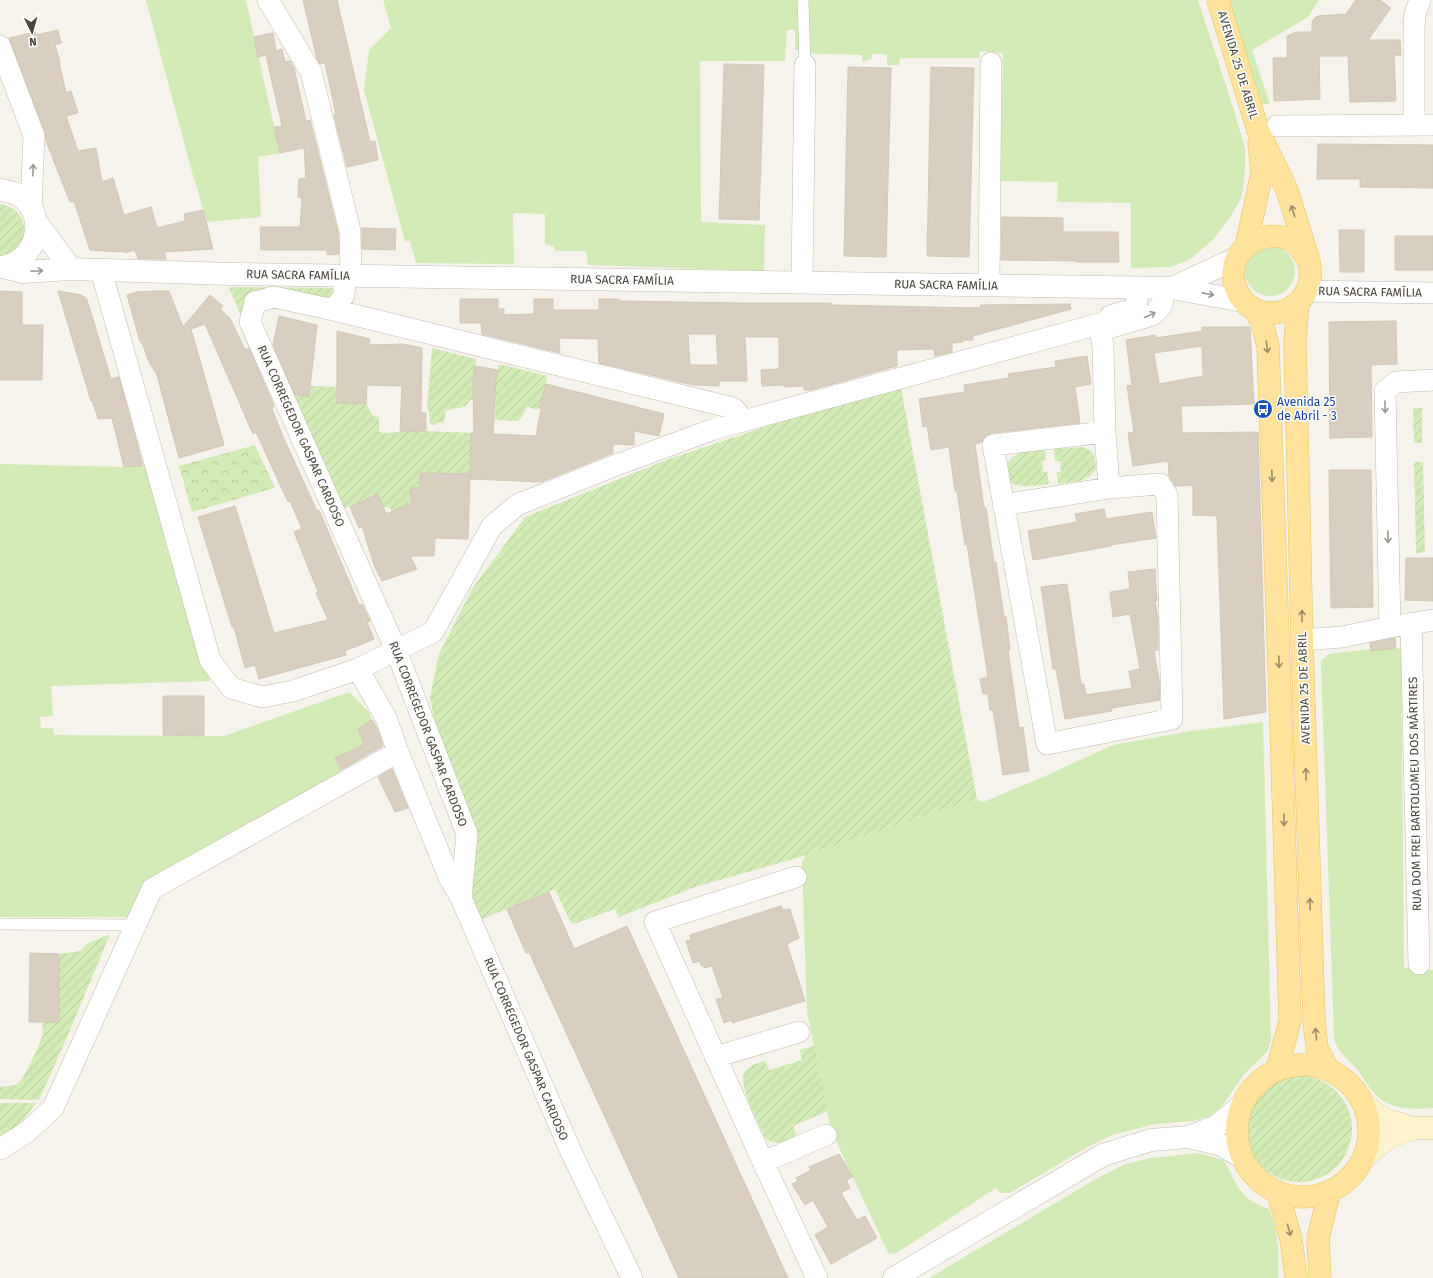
<svg xmlns="http://www.w3.org/2000/svg" width="1433" height="1278" font-family="'Fira Sans',sans-serif">
  <defs>
    <pattern id="forest-crowns" width="20" height="18" patternUnits="userSpaceOnUse"><rect width="20" height="18" fill="#d2eab5"/><path d="M2 6a3 3 0 1 1 6 0M12 15a3 3 0 1 1 6 0" fill="none" stroke="#b6ca9c"/></pattern>
    <pattern id="garden-furrows" width="10" height="10" patternUnits="userSpaceOnUse"><rect width="10" height="10" fill="#d2eab5"/><path d="M-1 1l2-2M0 10L10 0M9 11l2-2" fill="none" stroke="#b6ca9c"/></pattern>
  </defs>
  <rect width="100%" height="100%" fill="#f6f3ec"/>
  <path fill="#d2eab5" d="M 146,0 L 246,0 L 280,153 L 258,157 L 261,217 L 207,222 L 192,172 Z
    M 383,0 L 1198,0 L 1231,101 L 1245,148 L 1245,169 L 1242,196 L 1232,214 L 1213,240 L 1189,260 L 1170,267 L 1131,268 L 1131,203 L 1057,202 L 1058,182 L 1000,181 L 1003,53 L 980,51 L 979,58 L 900,58 L 899,65 L 887,65 L 887,54 L 872,54 L 871,59 L 862,62 L 862,55 L 798,53 L 798,50 L 795,50 L 795,30 L 787,30 L 785,61 L 700,61 L 701,222 L 765,225 L 764,271 L 588,265 L 586,251 L 556,251 L 553,246 L 545,244 L 545,214 L 513,213 L 514,264 L 416,263 L 410,241 L 405,241 L 364,90 L 369,50 L 391,28 Z
    M 1228,0 L 1319,0 L 1308,17 L 1252,50 L 1270,104 L 1262,104 Z
    M1245 271a25 25 0 1 1 50 0a25 25 0 1 1-50 0Z
    M 0,464 L 124,467 L 146,466 L 167,548 L 210,681 L 51,686 L 53,716 L 40,717 L 41,728 L 53,728 L 54,735 L 224,736 L 349,692 L 369,712 L 372,720 L 358,729 L 364,745 L 335,758 L 343,775 L 129,917 L 0,917 Z
    M 1396,648 L 1401,648 L 1404,968 L 1433,970 L 1433,1108 C 1412,1109 1391,1111 1375,1094 C 1368,1087 1363,1077 1357,1069 C 1347,1058 1338,1053 1334,1038 L 1321,664 L 1322,660 L 1329,654 L 1371,649 L 1371,651 Z
    M 1263,722 L 1271,1039 L 1267,1052 L 1245,1073 L 1222,1106 L 1210,1116 L 1193,1121 L 1155,1124 L 1112,1135 L 1084,1149 L 1010,1193 L 1000,1193 L 996,1188 L 895,1254 L 888,1253 L 831,1130 L 807,1012 L 802,862 L 806,855 L 977,799 L 983,802 L 1043,777 L 1113,745 L 1191,731 Z
    M 1199,1153 L 1223,1160 C 1230,1169 1233,1181 1240,1190 C 1246,1199 1259,1206 1269,1209 C 1279,1232 1279,1254 1278,1278 L 929,1278 L 1096,1179 L 1125,1164 L 1152,1158 Z"/>
  <path fill="url(#forest-crowns)" d="M 255,445 L 275,488 L 192,512 L 179,466 Z"/>
  <path fill="url(#garden-furrows)" d="M 0,204 C 32,209 33,249 0,257 Z
    M 233,287 L 332,288 L 334,300 L 310,298 L 241,316 L 229,288 Z
    M 432,348 L 476,359 L 474,399 L 470,400 L 466,406 L 445,411 L 445,417 L 444,422 L 437,423 L 434,425 L 430,424 L 429,412 L 427,408 Z
    M 499,364 L 547,376 L 546,384 L 539,408 L 537,410 L 528,407 C 523,410 524,417 518,421 L 495,420 L 496,380 Z
    M 289,377 L 301,395 L 309,396 L 311,386 L 337,387 L 345,403 L 366,404 L 368,407 L 373,416 L 379,418 L 379,431 L 382,433 L 426,431 L 471,433 L 470,474 L 420,473 L 420,488 L 410,488 C 411,507 407,505 392,512 L 390,508 L 383,507 L 378,494 L 343,509 L 286,383 Z
    M 901,388 L 977,799 L 797,858 L 695,887 L 619,917 L 615,909 L 577,923 L 571,923 L 555,889 L 480,920 L 473,905 L 471,880 L 478,832 L 436,730 L 430,697 L 439,654 L 472,589 L 525,517 L 669,459 L 813,411 Z
    M 1413,408 L 1422,408 L 1422,443 L 1414,443 Z
    M 1083,447 C 1096,453 1095,455 1096,469 C 1085,484 1076,481 1058,484 L 1057,472 L 1061,472 L 1060,461 L 1055,461 L 1054,449 Z
    M 1045,449 L 1046,461 L 1042,461 L 1043,472 L 1047,472 L 1049,484 C 1039,485 1015,490 1009,480 C 1007,475 1008,469 1007,464 C 1018,449 1028,451 1045,449 Z
    M 1414,462 L 1423,462 L 1425,552 L 1416,553 Z
    M 110,934 L 71,1028 L 39,1100 L 0,1099 L 0,1087 C 5,1086 11,1086 16,1085 C 24,1081 42,1041 43,1032 C 43,1029 42,1025 42,1022 L 59,1022 L 59,954 L 80,951 L 87,944 Z
    M 814,1046 L 828,1111 L 793,1126 L 796,1134 C 788,1143 774,1146 765,1138 C 759,1124 738,1086 744,1073 C 748,1066 758,1063 765,1061 L 769,1070 L 802,1060 L 800,1050 Z
    M1246 1129a53 53 0 1 1 106 0a53 53 0 1 1-106 0Z
    M 0,1103 L 36,1103 C 24,1120 17,1128 0,1139 Z"/>
  <path fill="#d8cfc1" stroke="#d3c7b4" fill-rule="evenodd" d="M 303,0 L 337,0 L 370,142 L 375,141 L 378,160 L 347,167 L 334,115 L 336,115 L 325,63 L 320,64 L 317,59 Z
    M 1356,0 L 1380,0 L 1391,8 L 1368,40 L 1400,40 L 1401,55 L 1394,55 L 1396,101 L 1350,102 L 1348,56 L 1319,56 L 1320,99 L 1274,101 L 1273,58 L 1287,58 L 1287,36 L 1297,32 L 1312,32 L 1312,21 L 1317,16 L 1346,14 Z
    M 58,30 L 61,43 L 55,45 L 60,62 L 59,62 L 66,93 L 71,91 L 78,113 L 66,116 L 78,151 L 96,148 L 102,182 L 113,178 L 124,215 L 151,207 L 157,228 L 185,221 L 184,214 L 203,210 L 213,249 L 164,252 L 166,259 L 138,259 L 135,250 L 124,253 L 124,251 L 119,252 L 90,250 L 74,201 L 70,202 L 62,182 L 46,141 L 45,132 L 9,38 L 35,32 L 36,35 Z
    M 273,33 L 276,51 L 282,49 L 285,62 L 290,61 L 294,68 L 306,121 L 310,120 L 338,233 L 339,254 L 327,255 L 327,250 L 261,250 L 260,227 L 300,227 L 302,198 L 298,197 L 299,179 L 306,178 L 304,148 L 280,153 L 274,127 L 282,126 L 266,55 L 258,57 L 254,37 Z
    M 724,64 L 764,65 L 759,220 L 719,219 Z
    M 848,67 L 891,68 L 886,257 L 844,256 Z
    M 931,67 L 974,68 L 969,257 L 927,256 Z
    M 1318,144 L 1433,145 L 1433,188 L 1360,187 L 1360,179 L 1317,179 Z
    M 1002,217 L 1063,218 L 1063,232 L 1118,232 L 1119,262 L 1077,262 L 1077,261 L 1001,260 Z
    M 362,228 L 396,229 L 395,250 L 362,249 Z
    M 1339,230 L 1364,230 L 1364,272 L 1340,272 Z
    M 1395,236 L 1433,236 L 1433,270 L 1395,270 Z
    M 0,291 L 22,292 L 22,325 L 43,325 L 42,380 L 0,380 Z
    M 58,291 L 81,295 L 86,298 L 88,303 L 111,379 L 119,377 L 143,466 L 124,467 L 112,418 L 98,419 L 92,400 L 91,401 Z
    M 157,291 L 169,291 L 183,327 L 210,295 L 223,306 L 220,309 L 230,318 L 245,350 L 249,348 L 274,406 L 272,409 L 284,439 L 317,511 L 319,510 L 359,605 L 362,604 L 370,621 L 367,622 L 374,639 L 345,651 L 346,655 L 259,679 L 255,665 L 245,668 L 234,627 L 232,627 L 198,517 L 235,506 L 274,633 L 328,620 L 316,593 L 318,592 L 294,532 L 302,529 L 290,501 L 288,502 L 256,432 L 253,434 L 205,324 L 191,329 L 224,445 L 179,458 L 157,375 L 148,360 L 143,345 L 140,341 L 127,295 L 137,292 Z
    M 460,299 L 498,299 L 498,309 L 504,309 L 504,315 L 534,314 L 534,299 L 553,299 L 553,310 L 599,310 L 599,299 L 619,299 L 619,301 L 740,303 L 831,303 L 831,305 L 980,308 L 981,305 L 1070,304 L 1071,309 L 973,336 L 973,340 L 963,340 L 963,342 L 952,343 L 952,352 L 935,356 L 934,349 L 897,350 L 897,366 L 811,390 L 804,390 L 804,386 L 784,387 L 784,385 L 762,386 L 761,370 L 779,369 L 779,337 L 745,337 L 747,381 L 719,381 L 719,386 L 693,385 L 599,363 L 598,339 L 559,338 L 560,353 L 482,334 L 481,323 L 460,323 ZM 688,334 L 716,334 L 718,365 L 690,365 Z
    M 279,316 L 317,325 L 309,397 L 295,394 L 273,345 Z
    M 1396,321 L 1397,364 L 1371,365 L 1372,437 L 1330,438 L 1329,322 Z
    M 1202,327 L 1250,327 L 1254,404 L 1181,406 L 1182,433 L 1258,432 L 1266,712 L 1224,719 L 1217,516 L 1193,515 L 1193,485 L 1175,486 L 1169,476 L 1168,461 L 1133,466 L 1128,433 L 1134,432 L 1127,386 L 1132,385 L 1126,340 L 1155,335 L 1156,338 L 1202,331 ZM 1202,346 L 1203,376 L 1159,384 L 1154,353 Z
    M 337,331 L 370,339 L 369,345 L 403,344 L 422,348 L 421,413 L 426,413 L 426,431 L 400,432 L 402,386 L 367,385 L 366,404 L 337,403 Z
    M 1087,356 L 1091,384 L 1075,387 L 1080,423 L 992,433 L 985,436 L 982,442 L 975,444 L 984,508 L 986,508 L 994,563 L 996,562 L 1004,617 L 1006,617 L 1010,650 L 1008,650 L 1019,728 L 1023,727 L 1029,771 L 1003,775 L 993,710 L 990,710 L 988,694 L 983,694 L 980,679 L 988,677 L 967,544 L 965,545 L 957,491 L 955,491 L 949,447 L 931,450 L 927,426 L 923,427 L 919,399 L 965,392 L 964,385 L 1009,378 L 1008,374 L 1056,367 L 1055,361 Z
    M 475,366 L 498,370 L 496,380 L 493,434 L 536,436 L 541,409 L 539,408 L 546,384 L 664,414 L 659,436 L 634,431 L 634,445 L 613,444 L 613,453 L 541,482 L 470,479 L 471,433 L 474,433 L 473,378 Z
    M 1329,470 L 1371,470 L 1373,607 L 1331,608 Z
    M 420,473 L 470,474 L 468,539 L 435,538 L 434,556 L 410,556 L 417,569 L 382,581 L 374,565 L 362,526 L 359,528 L 350,507 L 378,494 L 386,514 L 411,503 L 410,488 L 420,488 Z
    M 1104,509 L 1106,519 L 1152,512 L 1156,538 L 1110,545 L 1111,546 L 1033,560 L 1028,531 L 1077,522 L 1075,514 Z
    M 1406,558 L 1433,558 L 1433,601 L 1405,600 Z
    M 1155,569 L 1157,601 L 1155,601 L 1158,620 L 1158,650 L 1154,651 L 1159,680 L 1160,700 L 1112,708 L 1112,711 L 1065,719 L 1056,669 L 1053,669 L 1041,587 L 1067,584 L 1081,684 L 1084,684 L 1086,695 L 1132,688 L 1129,671 L 1140,669 L 1130,614 L 1113,617 L 1110,592 L 1130,589 L 1128,572 Z
    M 1395,638 L 1396,648 L 1371,651 L 1370,643 Z
    M 163,696 L 204,696 L 204,736 L 163,735 Z
    M 372,720 L 377,728 L 383,746 L 341,770 L 335,758 L 364,745 L 358,729 Z
    M 392,769 L 408,808 L 395,812 L 378,777 Z
    M 549,892 L 574,949 L 627,926 L 788,1278 L 679,1278 L 529,952 L 526,953 L 507,909 Z
    M 781,906 L 783,910 L 790,909 L 799,938 L 787,944 L 805,1001 L 732,1023 L 732,1020 L 724,1023 L 716,999 L 723,998 L 712,966 L 704,968 L 703,965 L 701,966 L 700,961 L 693,963 L 686,941 L 691,940 L 690,935 Z
    M 30,953 L 59,954 L 59,1022 L 29,1022 Z
    M 839,1154 L 853,1177 L 846,1180 L 850,1188 L 841,1193 L 857,1220 L 865,1216 L 877,1238 L 831,1264 L 815,1235 L 828,1227 L 813,1200 L 805,1205 L 792,1184 L 798,1181 L 796,1178 L 811,1170 L 809,1167 Z"/>
  <g fill="none" stroke-linecap="round" stroke-linejoin="round">
    <defs>
      <path id="service" d="M 803,0 L 805,65
        M 0,924 L 136,925"/>
      <path id="minor" d="M 268,0 L 311,72 L 350,231 L 351,276
        M 0,46 L 34,136 L 31,209
        M 1414,125 L 1414,27 L 1415,14 L 1420,0
        M 1277,126 L 1433,125
        M 101,270 L 210,660 L 231,688 L 262,697 L 293,691 L 358,669 L 433,632 L 492,526 L 517,505 L 611,467 L 714,429 L 1099,324 L 1112,327 L 1153,315 L 1162,305 L 1165,288
        M 346,275 L 344,295 L 334,310 L 274,297 L 255,302 L 250,322 L 396,650 L 467,834 L 461,898 L 572,1154 L 632,1278
        M 802,282 L 805,65
        M 989,285 L 991,63
        M 1307,291 L 1433,293
        M 334,310 L 733,408 L 745,421
        M 1110,316 L 1133,309 L 1137,303 L 1137,287
        M 1433,380 L 1396,382 L 1385,391 L 1390,627 L 1433,620
        M 1105,432 L 1109,488
        M 1003,505 L 1109,488 L 1160,484 L 1167,495 L 1172,719 L 1047,744 L 993,445 L 1105,432 L 1103,346 L 1099,324
        M 1411,623 L 1419,964
        M 1302,640 L 1342,637 L 1390,627
        M 358,669 L 386,718 L 398,752 L 449,877 L 461,898
        M 796,877 L 655,922 L 763,1162 L 817,1278
        M 715,1057 L 799,1032
        M 0,1149 L 27,1132 L 53,1108 L 152,889 L 398,752
        M 763,1162 L 826,1135"/>
      <path id="tertiary" d="M 0,190 C 8,191 16,193 23,198 C 49,220 34,265 0,267
        M 37,223 L 71,269
        M 3,267 L 23,272 L 71,269 L 233,274 L 1172,288 L 1243,301
        M 1172,288 L 1237,258
        M 1188,1137 L 1217,1126 L 1241,1106
        M 894,1278 L 1103,1155 L 1151,1140 L 1188,1137 L 1219,1144 L 1242,1157"/>
      <path id="secondary" d="M 1365,1106 L 1386,1120 L 1415,1128 L 1433,1128
        M 1365,1157 L 1389,1137 L 1415,1128"/>
      <path id="primary" d="M 1218,0 L 1258,130 L 1287,190 L 1309,261 C 1321,316 1249,333 1235,285 C 1232,276 1233,264 1238,256 C 1249,238 1275,230 1294,242 C 1301,247 1304,254 1309,261
        M 1246,246 L 1262,173 L 1259,143
        M 1298,303 L 1295,343 L 1302,640 L 1314,1020 L 1317,1048 L 1328,1070
        M 1255,310 L 1262,323 L 1268,346 L 1281,727 L 1290,1021 L 1277,1070
        M1237 1131a66 66 0 1 1 132 0a66 66 0 1 1-132 0Z
        M 1278,1193 L 1291,1239 L 1296,1278
        M 1320,1278 L 1318,1239 L 1329,1193"/>
    </defs>
    <use href="#service" stroke="#c2bbae" stroke-width="12"/>
    <use href="#minor" stroke="#c2bbae" stroke-width="22"/>
    <use href="#tertiary" stroke="#c2bbae" stroke-width="23"/>
    <use href="#secondary" stroke="#d6c79b" stroke-width="23"/>
    <use href="#primary" stroke="#e6c16a" stroke-width="23"/>
    <use href="#service" stroke="#fff" stroke-width="11"/>
    <use href="#minor" stroke="#fff" stroke-width="21"/>
    <use href="#tertiary" stroke="#fff" stroke-width="22"/>
    <use href="#secondary" stroke="#fff3cd" stroke-width="22"/>
    <use href="#primary" stroke="#ffe39c" stroke-width="22"/>
  </g>
  <defs><path id="oneway-shaft" d="M-6 0H5M1.5-3L5.5 0L1.5 3" fill="none" stroke-width="1.6" stroke-linecap="round" stroke-linejoin="round"/></defs>
  <g stroke="#9c9892">
    <use href="#oneway-shaft" transform="translate(33 170) rotate(-88)"/>
    <use href="#oneway-shaft" transform="translate(37 271) rotate(-3)"/>
    <use href="#oneway-shaft" transform="translate(1208 294) rotate(11)"/>
    <use href="#oneway-shaft" transform="translate(1150 315) rotate(-25)"/>
    <use href="#oneway-shaft" transform="translate(1385 407) rotate(89)"/>
    <use href="#oneway-shaft" transform="translate(1388 537) rotate(89)"/>
  </g>
  <g stroke="#9c8c66">
    <use href="#oneway-shaft" transform="translate(1293 211) rotate(-107)"/>
    <use href="#oneway-shaft" transform="translate(1267 347) rotate(83)"/>
    <use href="#oneway-shaft" transform="translate(1272 476) rotate(88)"/>
    <use href="#oneway-shaft" transform="translate(1302 616) rotate(-90)"/>
    <use href="#oneway-shaft" transform="translate(1279 662) rotate(88)"/>
    <use href="#oneway-shaft" transform="translate(1306 774) rotate(-92)"/>
    <use href="#oneway-shaft" transform="translate(1284 820) rotate(88)"/>
    <use href="#oneway-shaft" transform="translate(1310 904) rotate(-92)"/>
    <use href="#oneway-shaft" transform="translate(1316 1034) rotate(-96)"/>
    <use href="#oneway-shaft" transform="translate(1289 1230) rotate(74)"/>
  </g>
  <defs>
    <symbol id="bus-disc" viewBox="-11 -11 22 22"><circle r="9.5" fill="#1a4fb4" stroke="#fff"/><path d="M-5-6H5V4H4V6H2V4H-2V6H-4V4H-5ZM-3.5-4V0h7V-4ZM-3.5 1.2v1.5H-2V1.2ZM2 1.2v1.5H3.5V1.2Z" fill="#fff"/></symbol>
  </defs>
  <g fill-rule="evenodd">
    <use href="#bus-disc" x="1252" y="398" width="22" height="22"/>
  </g>
  <g text-anchor="middle" dominant-baseline="central" stroke-width="3" stroke-linejoin="round" paint-order="stroke">
    <g font-size="12" fill="#4b4439" stroke="#fff">
      <text transform="translate(1238 65) rotate(73)">AVENIDA 25 DE ABRIL</text>
      <text transform="translate(298 275) rotate(1)">RUA SACRA FAMÍLIA</text>
      <text transform="translate(622 280) rotate(1)">RUA SACRA FAMÍLIA</text>
      <text transform="translate(946 285) rotate(1)">RUA SACRA FAMÍLIA</text>
      <text transform="translate(1370 292) rotate(1)">RUA SACRA FAMÍLIA</text>
      <text transform="translate(301 436) rotate(66)">RUA CORREGEDOR GASPAR CARDOSO</text>
      <text transform="translate(1304 688) rotate(-92)">AVENIDA 25 DE ABRIL</text>
      <text transform="translate(428 734) rotate(69)">RUA CORREGEDOR GASPAR CARDOSO</text>
      <text transform="translate(1415 794) rotate(-91)">RUA DOM FREI BARTOLOMEU DOS MÁRTIRES</text>
      <text transform="translate(526 1049) rotate(67)">RUA CORREGEDOR GASPAR CARDOSO</text>
    </g>
    <g font-size="12" fill="#164399" stroke="#fff" text-anchor="start">
      <text x="1277" y="402">Avenida 25<tspan x="1277" dy="14">de Abril - 3</tspan></text>
    </g>
  </g>
  <g transform="translate(32 32) rotate(175)" stroke="#ffffff" stroke-width="3" paint-order="stroke">
  <path d="M0-3L7 15L0 10L-7 15Z" fill="#4b4439"/>
  <text y="-6" font-size="11" font-weight="bold" text-anchor="middle" fill="#4b4439">N</text>
  </g>
</svg>
